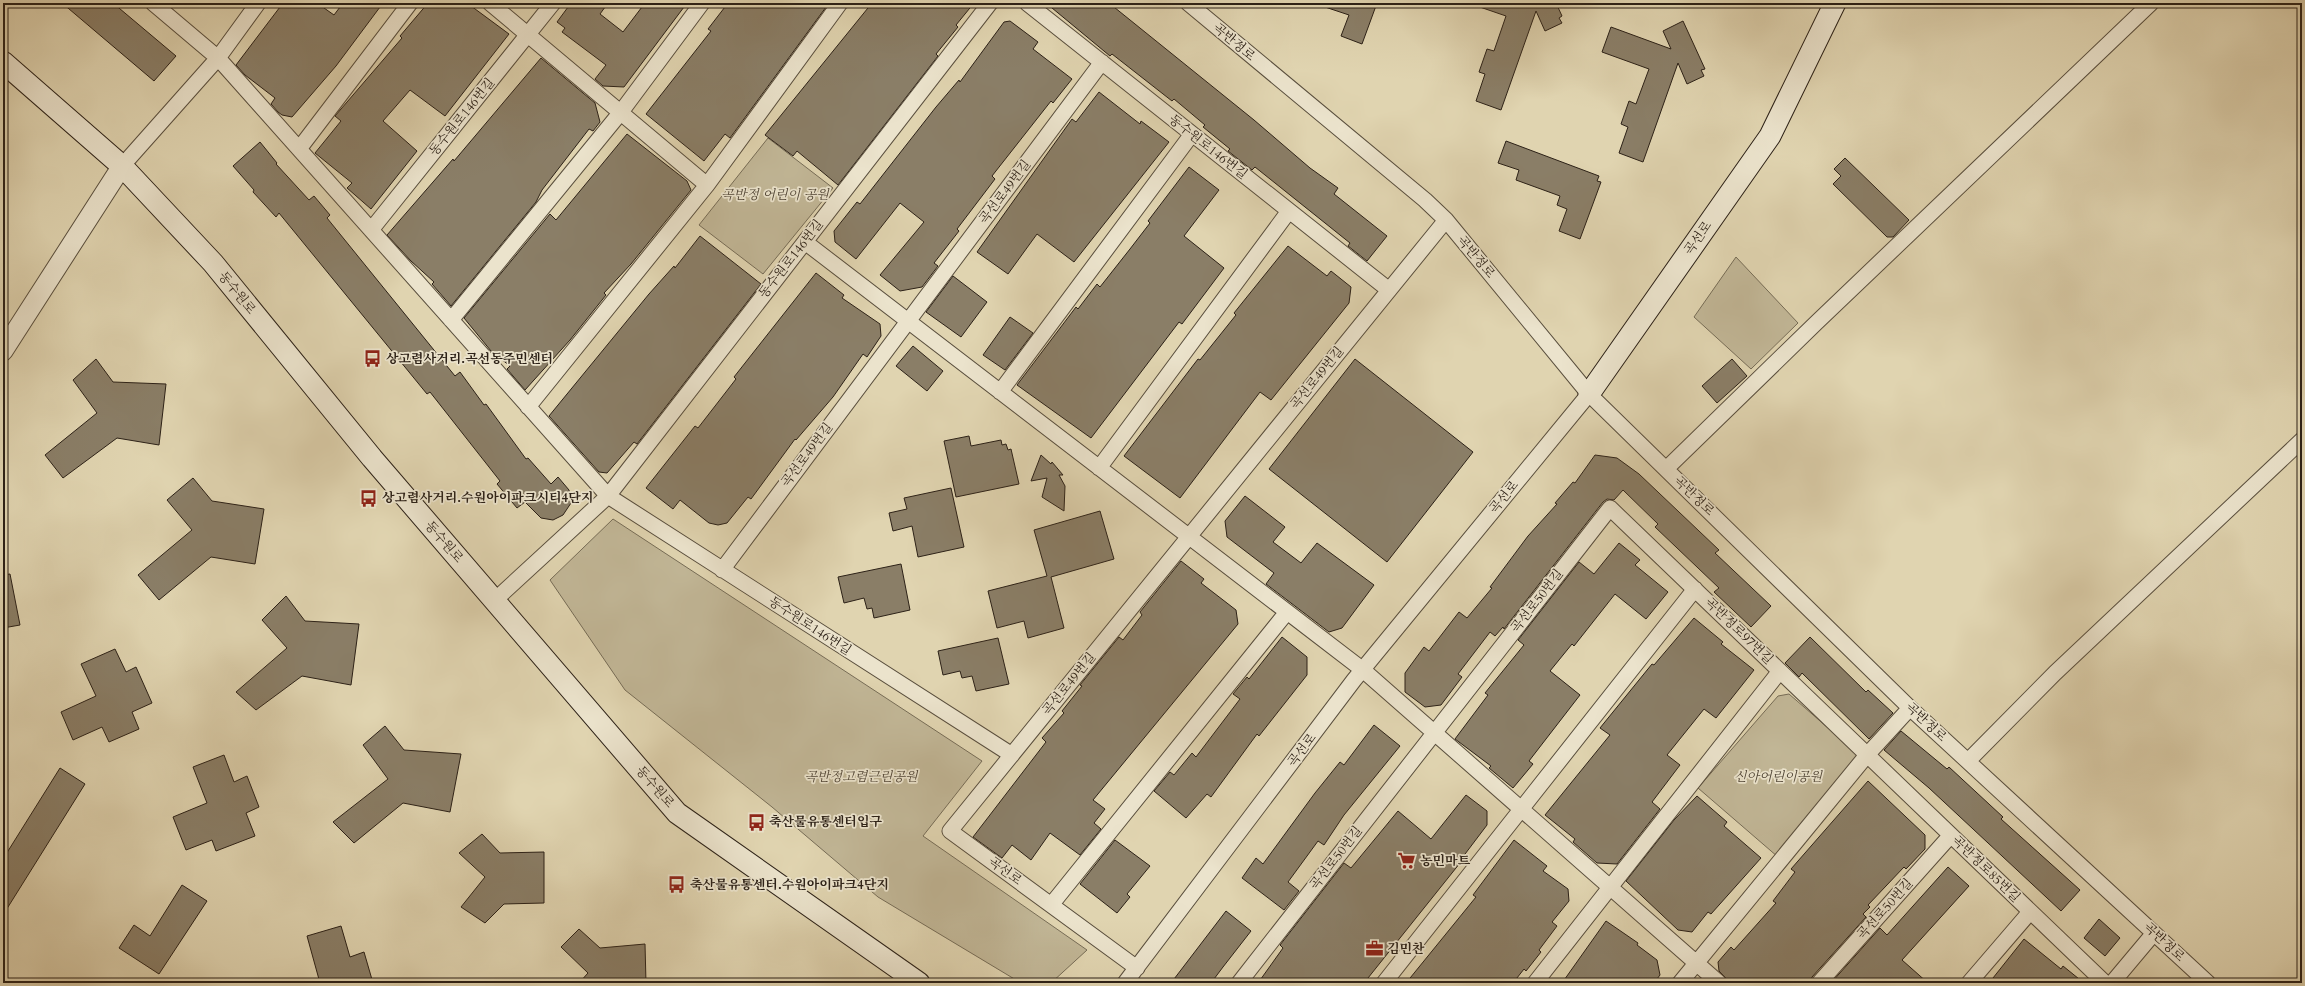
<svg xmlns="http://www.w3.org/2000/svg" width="2305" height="986" font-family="Cardo,'Noto Serif KR',serif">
  <rect width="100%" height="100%" fill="#e0d4b0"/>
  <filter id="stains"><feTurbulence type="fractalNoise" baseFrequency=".005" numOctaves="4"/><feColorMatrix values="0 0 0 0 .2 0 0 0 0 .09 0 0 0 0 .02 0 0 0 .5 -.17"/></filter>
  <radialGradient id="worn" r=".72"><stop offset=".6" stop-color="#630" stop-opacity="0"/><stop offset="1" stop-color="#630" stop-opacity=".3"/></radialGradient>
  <path fill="#c1b696" stroke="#766c56" d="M 768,138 L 833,188 L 763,274 L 699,225 Z
    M 1736,257 L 1798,323 L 1751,369 L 1694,317 Z
    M 613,519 L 982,761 L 923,836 L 1087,950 L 1051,983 L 1021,983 L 878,897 L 772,807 L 625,690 L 550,580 Z
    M 1789,694 L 1857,753 L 1858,765 L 1778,857 L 1698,788 L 1778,696 Z"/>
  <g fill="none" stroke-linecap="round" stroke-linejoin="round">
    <path stroke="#736854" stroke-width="5.5" d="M 3,981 L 8,983"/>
  </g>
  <path fill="#8a7e67" stroke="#2c2117" d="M 62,3 L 113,3 L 176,56 L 154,81 Z
    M 283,3 L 317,3 L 334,15 L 343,3 L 383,3 L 336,66 L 292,117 L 282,115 L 278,112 L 271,104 L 275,98 L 245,75 L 236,65 Z
    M 428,3 L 467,3 L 509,34 L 445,116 L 410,90 L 383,121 L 417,151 L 371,209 L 347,188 L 352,183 L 315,153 L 341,121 L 335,116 L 402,38 L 400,36 Z
    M 571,3 L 608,3 L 600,14 L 623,32 L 645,3 L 687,3 L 624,87 L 603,86 L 595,79 L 606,65 L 562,32 L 565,28 L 557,22 Z
    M 728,3 L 829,3 L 730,138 L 725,134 L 704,161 L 646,114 L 711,31 L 708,29 Z
    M 872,3 L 974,3 L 956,25 L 958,27 L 936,54 L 938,56 L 838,185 L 797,151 L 793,156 L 765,135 Z
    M 1046,3 L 1109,3 L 1254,120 L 1310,168 L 1338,188 L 1334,194 L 1387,236 L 1367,261 L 1348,246 L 1350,243 L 1255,167 L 1252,170 L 1228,151 L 1230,149 L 1203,127 L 1205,125 L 1174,99 L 1172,101 L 1112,54 L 1110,56 Z
    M 1322,3 L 1377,3 L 1362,44 L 1341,36 L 1349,15 L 1322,6 Z
    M 1475,3 L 1556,3 L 1562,16 L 1559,18 L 1562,23 L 1545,31 L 1536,11 L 1501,110 L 1476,101 L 1485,74 L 1479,72 L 1487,49 L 1494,51 L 1506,16 L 1474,5 Z
    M 1010,21 L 1038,42 L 1033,49 L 1072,79 L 1053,103 L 1051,101 L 992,176 L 995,179 L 957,229 L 959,231 L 934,263 L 938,266 L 922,287 L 900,291 L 880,275 L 924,222 L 900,203 L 856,259 L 835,242 L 834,231 L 857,202 L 860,204 L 936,107 L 959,80 L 960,82 L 1004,22 Z
    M 1683,21 L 1705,69 L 1701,70 L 1704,76 L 1687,84 L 1678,63 L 1643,162 L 1619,153 L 1628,127 L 1621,124 L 1629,101 L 1636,104 L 1649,69 L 1602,52 L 1611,27 L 1671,49 L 1663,31 Z
    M 541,58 L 595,103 L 600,122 L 593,131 L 589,129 L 542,190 L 536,202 L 451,306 L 432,284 L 434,282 L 411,261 L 387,235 L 453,159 L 454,161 Z
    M 1099,92 L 1140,124 L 1141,121 L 1169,142 L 1074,262 L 1037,234 L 1008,274 L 977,252 L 1072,119 L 1076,122 Z
    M 627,134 L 687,181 L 691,190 L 631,264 L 604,293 L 606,295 L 570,340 L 525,390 L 507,369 L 510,366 L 491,351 L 464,318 L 550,214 L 556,220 Z
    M 1506,141 L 1599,176 L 1597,181 L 1601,182 L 1580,239 L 1559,231 L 1567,209 L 1557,205 L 1560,196 L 1516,180 L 1519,170 L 1498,163 Z
    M 260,142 L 277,163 L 276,164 L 309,200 L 314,196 L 330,215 L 327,218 L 455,376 L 460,372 L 484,405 L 486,404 L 526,459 L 528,458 L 551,484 L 558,477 L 569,490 L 571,503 L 563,515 L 553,520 L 541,518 L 525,502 L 517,508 L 497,484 L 500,481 L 430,392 L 427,394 L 279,213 L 276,217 L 253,192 L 254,190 L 233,166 Z
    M 1845,158 L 1909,220 L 1893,237 L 1887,237 L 1833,184 L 1841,176 L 1834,169 Z
    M 1189,167 L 1219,190 L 1184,236 L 1224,268 L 1182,324 L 1179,322 L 1091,438 L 1017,385 L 1076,307 L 1078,309 L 1097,284 L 1100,287 L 1130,249 L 1150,223 L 1148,221 Z
    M 700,236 L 761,284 L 637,444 L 634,442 L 607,473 L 599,472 L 549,416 L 649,294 L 674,266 L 675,268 Z
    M 1288,246 L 1327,276 L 1331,271 L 1351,287 L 1349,303 L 1271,400 L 1260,392 L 1180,498 L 1124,456 L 1198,359 L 1200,360 L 1236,315 L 1234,313 Z
    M 816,273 L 844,295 L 842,298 L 880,324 L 881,336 L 867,357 L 863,354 L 833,397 L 796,440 L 795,439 L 751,499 L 748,497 L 727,523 L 718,525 L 709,523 L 680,500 L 673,509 L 646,488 L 695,426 L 698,428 L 736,379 L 734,377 Z
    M 953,276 L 987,302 L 961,337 L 926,312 Z
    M 1010,317 L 1033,333 L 1005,370 L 983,355 Z
    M 913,346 L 943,371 L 927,391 L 896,366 Z
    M 96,359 L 113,382 L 166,384 L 159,445 L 117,438 L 63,478 L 45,455 L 97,413 L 73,380 Z
    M 1355,359 L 1473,452 L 1387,562 L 1269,469 Z
    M 1732,359 L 1747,376 L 1717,403 L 1702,386 Z
    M 969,436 L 971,446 L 1001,440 L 1002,445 L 1006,444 L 1008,450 L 1011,449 L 1019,484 L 956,497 L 944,441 Z
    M 1041,455 L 1051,464 L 1052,462 L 1063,475 L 1059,475 L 1065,486 L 1064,511 L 1042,497 L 1047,478 L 1031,481 Z
    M 1595,455 L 1617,458 L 1639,474 L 1719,550 L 1715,553 L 1771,606 L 1751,627 L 1714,592 L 1719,588 L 1655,527 L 1658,524 L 1623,490 L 1614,500 L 1607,499 L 1603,502 L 1504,629 L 1503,627 L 1495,636 L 1490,632 L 1458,674 L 1462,677 L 1441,705 L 1425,707 L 1405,692 L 1405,673 L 1424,647 L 1429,651 L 1459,612 L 1467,618 L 1492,588 L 1490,587 L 1528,536 L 1557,504 L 1555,503 L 1573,482 L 1575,483 Z
    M 193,478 L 212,501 L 264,509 L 255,564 L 211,557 L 159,600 L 138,575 L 192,530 L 167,500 Z
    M 951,488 L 964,547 L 918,557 L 912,526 L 893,531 L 889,513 L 907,509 L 904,498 Z
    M 1245,496 L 1285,527 L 1273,542 L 1301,563 L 1317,543 L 1374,585 L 1342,628 L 1329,632 L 1266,584 L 1274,573 L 1227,537 L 1225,521 Z
    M 1100,511 L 1114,559 L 1051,577 L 1064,628 L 1028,638 L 1024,621 L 997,628 L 988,591 L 1047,576 L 1034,530 Z
    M 1619,543 L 1640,560 L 1635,565 L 1668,592 L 1646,619 L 1615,594 L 1574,646 L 1572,644 L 1550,671 L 1580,695 L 1529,761 L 1533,764 L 1513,788 L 1489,768 L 1491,766 L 1455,739 L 1488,695 L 1485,693 L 1524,645 L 1518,640 L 1579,562 L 1594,574 Z
    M 1181,561 L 1204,579 L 1201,583 L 1236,610 L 1238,624 L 1093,800 L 1105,809 L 1094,823 L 1101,829 L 1080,855 L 1050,833 L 1031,860 L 1012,845 L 1002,858 L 973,837 L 1046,742 L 1042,738 L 1064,713 L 1062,711 L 1082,686 L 1080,685 L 1119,637 L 1123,640 L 1142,615 L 1140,612 Z
    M 901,564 L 910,610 L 874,618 L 872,608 L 867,609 L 864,598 L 844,603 L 838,577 Z
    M 10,574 L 20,625 L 3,628 L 3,575 Z
    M 286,596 L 305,621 L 359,624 L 351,685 L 302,676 L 256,710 L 236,692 L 287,648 L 262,620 Z
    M 1694,618 L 1723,642 L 1721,644 L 1754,670 L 1716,718 L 1704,709 L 1667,755 L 1680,765 L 1652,802 L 1660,809 L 1617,864 L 1597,863 L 1573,842 L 1575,839 L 1545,815 L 1610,735 L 1600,728 L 1652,664 L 1654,665 Z
    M 1282,637 L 1307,657 L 1307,675 L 1259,736 L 1257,734 L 1211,797 L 1207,794 L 1186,818 L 1154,791 L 1170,772 L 1174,775 L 1192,753 L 1196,757 L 1240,699 L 1233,694 L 1247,677 L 1249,679 Z
    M 1810,637 L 1866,692 L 1868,690 L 1893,713 L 1869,739 L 1802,673 L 1799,677 L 1785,663 Z
    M 998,638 L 1009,684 L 976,691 L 972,676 L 962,678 L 960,671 L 943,675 L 938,651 Z
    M 115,649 L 126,672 L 136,667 L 152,703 L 132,712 L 139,729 L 109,742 L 102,727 L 73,740 L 61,712 L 96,696 L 81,664 Z
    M 1374,725 L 1400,746 L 1344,815 L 1324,845 L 1318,841 L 1288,882 L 1299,891 L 1284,910 L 1242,878 L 1256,858 L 1263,864 L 1315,793 L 1340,762 L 1344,765 Z
    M 385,726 L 404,750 L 461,754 L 450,812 L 403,803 L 354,843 L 333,822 L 388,779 L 363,745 Z
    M 1901,731 L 1947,769 L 1949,767 L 2003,817 L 2001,819 L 2080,890 L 2061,911 L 1929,788 L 1884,750 Z
    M 224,755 L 234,782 L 247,776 L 259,807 L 246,813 L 255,836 L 216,851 L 212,840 L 186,850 L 173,817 L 207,803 L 193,767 Z
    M 60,768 L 85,784 L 3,915 L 3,859 Z
    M 1868,781 L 1925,835 L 1925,849 L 1906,869 L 1904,867 L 1868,905 L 1870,907 L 1863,914 L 1866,917 L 1812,977 L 1810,983 L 1728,983 L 1725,977 L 1719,971 L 1718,962 L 1731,947 L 1734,950 L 1776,903 L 1773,901 L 1795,872 L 1791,869 Z
    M 1466,795 L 1487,811 L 1487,825 L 1459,862 L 1460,863 L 1364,983 L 1258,983 L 1283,948 L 1280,945 L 1344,863 L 1351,868 L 1398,811 L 1431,839 Z
    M 1697,796 L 1727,822 L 1724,826 L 1761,858 L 1711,914 L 1708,912 L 1692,932 L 1678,930 L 1626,881 L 1674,820 Z
    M 482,834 L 500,853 L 544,852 L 544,903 L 504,904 L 485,923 L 461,907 L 485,877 L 459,853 Z
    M 1115,840 L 1150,866 L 1127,894 L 1130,897 L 1117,913 L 1080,884 Z
    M 1514,840 L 1547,866 L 1543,871 L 1568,889 L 1569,901 L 1552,922 L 1557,926 L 1539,950 L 1541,952 L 1526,971 L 1524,969 L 1513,983 L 1406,983 L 1476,897 L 1473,895 Z
    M 1948,867 L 1969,886 L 1902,960 L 1928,983 L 1831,983 L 1880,928 L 1887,935 Z
    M 182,885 L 207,901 L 159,974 L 119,948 L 134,925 L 150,936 Z
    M 1226,911 L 1251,931 L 1223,967 L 1211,983 L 1171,983 Z
    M 2099,919 L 2120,938 L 2105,956 L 2084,938 Z
    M 1606,921 L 1638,943 L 1637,945 L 1657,960 L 1660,975 L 1654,983 L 1562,983 Z
    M 341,926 L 350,957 L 364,952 L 373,983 L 320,983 L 307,936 Z
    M 579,929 L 600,948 L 645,944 L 646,983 L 579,983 L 588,973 L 561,947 Z
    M 2024,939 L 2061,969 L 2063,966 L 2084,983 L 1989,983 Z"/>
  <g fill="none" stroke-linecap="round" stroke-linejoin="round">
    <defs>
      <path id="minor" d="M 258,3 L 218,58 L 608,496 L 1012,755
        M 490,3 L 707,185
        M 1027,3 L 1389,290
        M 1188,3 L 1425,200 L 1446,220 L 1589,394 L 1910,708 L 2208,983
        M 299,149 L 410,3
        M 122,166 L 218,58 L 153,3
        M 371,230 L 553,3
        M 805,242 L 1363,670 L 1719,983
        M 451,320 L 621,112 L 702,3
        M 1000,392 L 1192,134
        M 528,407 L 707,185 L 840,3
        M 1099,468 L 1289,211
        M 1666,469 L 1816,323 L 2151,3
        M 722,570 L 1102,62
        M 495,600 L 608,496 L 990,3
        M 1968,761 L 2055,673 L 2302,440
        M 1051,905 L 1287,612
        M 1137,968 L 950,831 L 1446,220
        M 1125,983 L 1354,680 L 1589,394
        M 1239,983 L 1610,508 L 2105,983
        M 1384,983 L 1695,589
        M 1535,983 L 1780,671
        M 1680,983 L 1867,755 L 1910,708
        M 1819,983 L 1951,835
        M 1969,983 L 2030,912
        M 2112,983 L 2154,933"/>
      <path id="tertiary" d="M 3,351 L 122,166"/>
      <path id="secondary" d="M 3,62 L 122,166 L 213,263 L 372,458 L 677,813 L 919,983
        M 1589,394 L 1770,136 L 1835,3"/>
    </defs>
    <use href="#minor" stroke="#594e3d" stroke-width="17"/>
    <use href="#tertiary" stroke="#594e3d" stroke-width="21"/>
    <use href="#secondary" stroke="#2c2117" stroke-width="23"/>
    <use href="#minor" stroke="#ebe3cc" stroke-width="15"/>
    <use href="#tertiary" stroke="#ebe3cc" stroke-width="19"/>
    <use href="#secondary" stroke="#ebe3cc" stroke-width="21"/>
  </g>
  <defs>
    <symbol id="bus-bare" viewBox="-9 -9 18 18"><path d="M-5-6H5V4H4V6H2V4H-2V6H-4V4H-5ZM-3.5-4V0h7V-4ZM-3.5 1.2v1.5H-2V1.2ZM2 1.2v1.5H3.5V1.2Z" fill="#8f2418" stroke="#ebe3cc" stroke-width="2.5" paint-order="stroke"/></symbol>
    <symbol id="supermarket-bare" viewBox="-9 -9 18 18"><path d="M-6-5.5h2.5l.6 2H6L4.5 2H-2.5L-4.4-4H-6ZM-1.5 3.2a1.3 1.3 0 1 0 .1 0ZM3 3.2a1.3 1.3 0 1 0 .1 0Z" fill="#8f2418" stroke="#ebe3cc" stroke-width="2.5" paint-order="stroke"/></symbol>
    <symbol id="office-bare" viewBox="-9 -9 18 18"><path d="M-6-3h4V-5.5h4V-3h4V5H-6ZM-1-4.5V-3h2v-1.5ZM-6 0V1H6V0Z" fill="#8f2418" stroke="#ebe3cc" stroke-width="2.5" paint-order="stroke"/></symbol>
  </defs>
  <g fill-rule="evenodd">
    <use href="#bus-bare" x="360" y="346" width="25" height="25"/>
    <use href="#bus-bare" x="356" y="486" width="25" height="25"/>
    <use href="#bus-bare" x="744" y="810" width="25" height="25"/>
    <use href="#supermarket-bare" x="1394" y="848" width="25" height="25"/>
    <use href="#bus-bare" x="664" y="872" width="25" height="25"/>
    <use href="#office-bare" x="1362" y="936" width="25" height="25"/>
  </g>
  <g text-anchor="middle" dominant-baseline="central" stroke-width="3.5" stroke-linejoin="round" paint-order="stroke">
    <g font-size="13" fill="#2c2117" stroke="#ebe3cc">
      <text transform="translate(1234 42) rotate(40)">곡반정로</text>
      <text transform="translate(462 117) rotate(-51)">동수원로146번길</text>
      <text transform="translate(1208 147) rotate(38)">동수원로146번길</text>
      <text transform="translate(1005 192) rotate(-53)">곡선로49번길</text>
      <text transform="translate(1698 238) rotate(-55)">곡선로</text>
      <text transform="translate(1476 257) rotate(50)">곡반정로</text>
      <text transform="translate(791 259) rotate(-52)">동수원로146번길</text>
      <text transform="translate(237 293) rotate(51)">동수원로</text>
      <text transform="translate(1317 378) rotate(-51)">곡선로49번길</text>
      <text transform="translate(807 455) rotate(-53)">곡선로49번길</text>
      <text transform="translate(1694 496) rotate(44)">곡반정로</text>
      <text transform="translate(1504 497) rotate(-51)">곡선로</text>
      <text transform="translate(444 542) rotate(49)">동수원로</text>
      <text transform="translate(1537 601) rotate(-52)">곡선로50번길</text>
      <text transform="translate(810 626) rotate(33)">동수원로146번길</text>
      <text transform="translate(1739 631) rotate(44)">곡반정로97번길</text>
      <text transform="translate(1069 684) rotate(-51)">곡선로49번길</text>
      <text transform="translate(1926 722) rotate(43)">곡반정로</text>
      <text transform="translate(1302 750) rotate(-53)">곡선로</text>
      <text transform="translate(655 787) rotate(49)">동수원로</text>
      <text transform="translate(1336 858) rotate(-52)">곡선로50번길</text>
      <text transform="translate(1986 869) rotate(44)">곡반정로85번길</text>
      <text transform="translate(1005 871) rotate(36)">곡선로</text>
      <text transform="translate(1885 909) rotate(-48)">곡선로50번길</text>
      <text transform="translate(2164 942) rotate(43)">곡반정로</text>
    </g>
    <g font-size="13" font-style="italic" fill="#514637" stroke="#ebe3cc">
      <text x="775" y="195">곡반정 어린이 공원</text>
      <text x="861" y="777">곡반정고렴근린공원</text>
      <text x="1778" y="777">신아어린이공원</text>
    </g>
    <g font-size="13" font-weight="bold" fill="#2c2117" stroke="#ebe3cc" text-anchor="start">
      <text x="386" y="359">상고렴사거리.곡선동주민센터</text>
      <text x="382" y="498">상고렴사거리.수원아이파크시티4단지</text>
      <text x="769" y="822">축산물유통센터입구</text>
      <text x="1420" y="861">농민마트</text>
      <text x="690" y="885">축산물유통센터.수원아이파크4단지</text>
      <text x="1387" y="949">김민찬</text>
    </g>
  </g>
  <rect width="2305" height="986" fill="none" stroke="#e0d4b0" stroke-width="16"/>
  <rect x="4" y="4" width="2297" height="978" fill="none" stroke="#2c2117" stroke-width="2"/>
  <rect x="8" y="8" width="2289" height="970" fill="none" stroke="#2c2117"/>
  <rect width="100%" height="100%" filter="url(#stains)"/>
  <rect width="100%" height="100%" fill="url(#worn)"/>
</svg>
